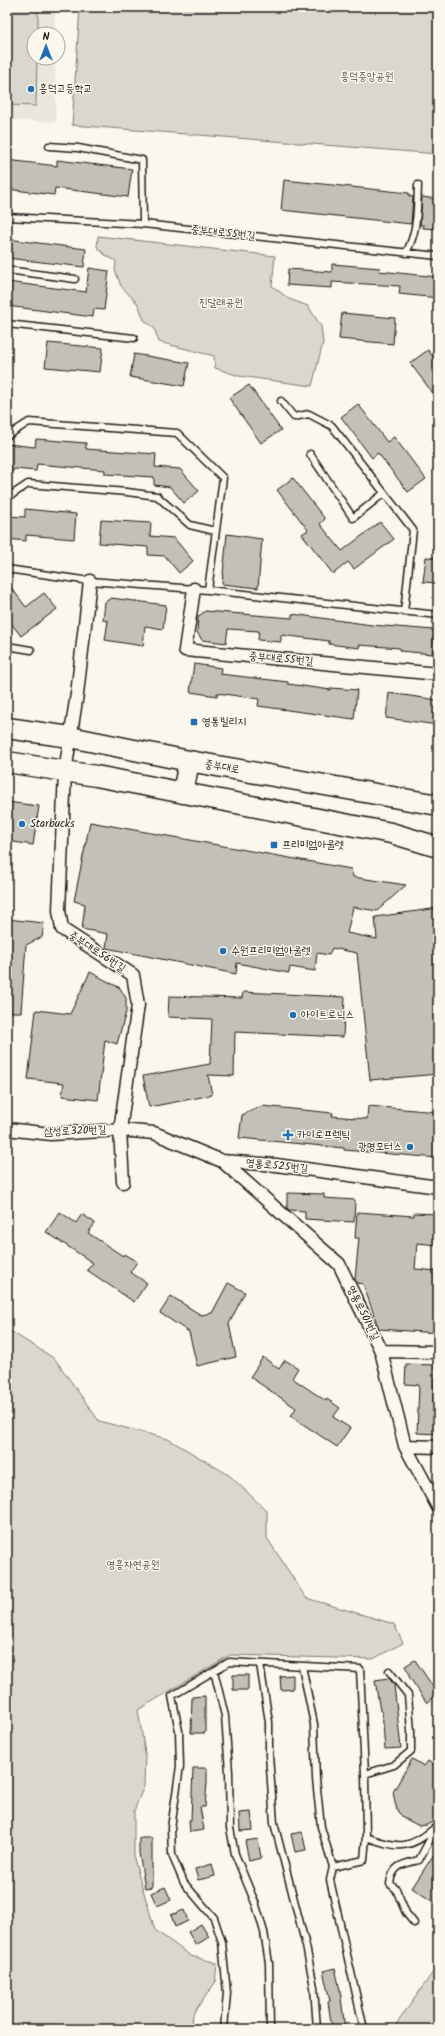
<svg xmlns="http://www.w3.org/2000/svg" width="445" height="2036" font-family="Kalam,'Poor Story',sans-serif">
  <rect width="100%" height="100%" fill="#fbf7ec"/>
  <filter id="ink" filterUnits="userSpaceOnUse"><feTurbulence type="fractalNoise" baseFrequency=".025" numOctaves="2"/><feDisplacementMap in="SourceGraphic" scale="8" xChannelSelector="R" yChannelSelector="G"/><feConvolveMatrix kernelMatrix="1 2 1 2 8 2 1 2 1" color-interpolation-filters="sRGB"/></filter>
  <g filter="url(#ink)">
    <path fill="#eae6dc" d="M 7,7 L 55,7 L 55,34 L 34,34 L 34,58 L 55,58 L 56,122 L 7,120 Z"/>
    <path fill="#dad7ce" stroke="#7b7a75" d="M 80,7 L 438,7 L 438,154 L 72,125 Z
      M 7,9 L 38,9 L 38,34 L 34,34 L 34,58 L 37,58 L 36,106 L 7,105 Z
      M 98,236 L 275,256 L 272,286 L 289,299 L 308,306 L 321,326 L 323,343 L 312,386 L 239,376 L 215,368 L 214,356 L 159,342 L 154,328 L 144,320 L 138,304 L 121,286 L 115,270 L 116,261 L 105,255 L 97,247 Z
      M 7,1329 L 55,1359 L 99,1421 L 168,1439 L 229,1475 L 267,1511 L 267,1538 L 306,1598 L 394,1624 L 403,1643 L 373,1659 L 230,1655 L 138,1710 L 145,1753 L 144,1786 L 134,1811 L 134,1859 L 155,1930 L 191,1956 L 217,1963 L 215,1983 L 194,2012 L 189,2029 L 7,2029 Z
      M 438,1965 L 438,2018 L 430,2029 L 393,2029 Z"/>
    <path fill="#c3c0b8" stroke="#1c1c1c" d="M 7,160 L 57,166 L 57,160 L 132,169 L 128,197 L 55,188 L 54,195 L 7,189 Z
      M 284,180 L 409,193 L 409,196 L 413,197 L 411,224 L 281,210 Z
      M 422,197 L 438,199 L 438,229 L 423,228 L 424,225 L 420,225 Z
      M 7,239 L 86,249 L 84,267 L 7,258 Z
      M 332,264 L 380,268 L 379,271 L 438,277 L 438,298 L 399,294 L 400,286 L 332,282 L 332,288 L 287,285 L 288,269 L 332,272 Z
      M 89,268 L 109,271 L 104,310 L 94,309 L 93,317 L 7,306 L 7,282 L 86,292 Z
      M 342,313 L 395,318 L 393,344 L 339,339 Z
      M 48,343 L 103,348 L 100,372 L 45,367 Z
      M 428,350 L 438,364 L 438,400 L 410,363 Z
      M 134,354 L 189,363 L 184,386 L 130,377 Z
      M 249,385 L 281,430 L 261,443 L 229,398 Z
      M 358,404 L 387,442 L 394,437 L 426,479 L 408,492 L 378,453 L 372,458 L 341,417 Z
      M 36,439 L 86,443 L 86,449 L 156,454 L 155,467 L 180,469 L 199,491 L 184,503 L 170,487 L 154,485 L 154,477 L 105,474 L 105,470 L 37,464 L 36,471 L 15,469 L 7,475 L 7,444 L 35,447 Z
      M 293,478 L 325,519 L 320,524 L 342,551 L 380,522 L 394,539 L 354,569 L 348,562 L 333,574 L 302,534 L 308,530 L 277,490 Z
      M 25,509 L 76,514 L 74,539 L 26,535 L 26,541 L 7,539 L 7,516 L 25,517 Z
      M 101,520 L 151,523 L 150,536 L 174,538 L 193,561 L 179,573 L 165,556 L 148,555 L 148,547 L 99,543 Z
      M 227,534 L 262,539 L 258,588 L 222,584 Z
      M 426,557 L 438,558 L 438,583 L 423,582 Z
      M 7,582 L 26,607 L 44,593 L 57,609 L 21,636 L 7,618 Z
      M 111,598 L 166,605 L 163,629 L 145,626 L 143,646 L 105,640 L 108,621 L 103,620 L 105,602 Z
      M 205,611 L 292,618 L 292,614 L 372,625 L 434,630 L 432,654 L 400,651 L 400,648 L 359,645 L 359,648 L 329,644 L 329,641 L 281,635 L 281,642 L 258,640 L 259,631 L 228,629 L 226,643 L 202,640 L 197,632 L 198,617 Z
      M 194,664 L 221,668 L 220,674 L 288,682 L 288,684 L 331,690 L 331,688 L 357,690 L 354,719 L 258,706 L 259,699 L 217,693 L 217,696 L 190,692 Z
      M 389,693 L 438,700 L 438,725 L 386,718 Z
      M 7,802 L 39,806 L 33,845 L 7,841 Z
      M 90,822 L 351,869 L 353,877 L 406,885 L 377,911 L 353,907 L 347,933 L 377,939 L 375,917 L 438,908 L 438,1074 L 370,1080 L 357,953 L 332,948 L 329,955 L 317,953 L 315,971 L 290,967 L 289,973 L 237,963 L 236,974 L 106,948 L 108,934 L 82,929 L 85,904 L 74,901 Z
      M 7,919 L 44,923 L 42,937 L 26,945 L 21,1012 L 7,1012 Z
      M 90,972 L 120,988 L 126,998 L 126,1012 L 117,1044 L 105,1040 L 98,1100 L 62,1096 L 64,1083 L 28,1079 L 36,1010 L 70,1014 Z
      M 243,992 L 345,997 L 343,1037 L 235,1032 L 234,1076 L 208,1075 L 212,1095 L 149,1107 L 143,1076 L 210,1064 L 212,1019 L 168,1017 L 169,996 L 242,998 Z
      M 262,1106 L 333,1113 L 332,1116 L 367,1119 L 368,1106 L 438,1112 L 438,1158 L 344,1150 L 344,1148 L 239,1138 L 242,1115 Z
      M 287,1193 L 324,1194 L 324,1198 L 355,1200 L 354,1222 L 305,1219 L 305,1211 L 289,1210 L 287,1208 Z
      M 60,1212 L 76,1223 L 82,1214 L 95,1223 L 88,1233 L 123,1256 L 124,1254 L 137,1262 L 130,1272 L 147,1283 L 134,1302 L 87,1270 L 93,1263 L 46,1232 Z
      M 357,1212 L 414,1216 L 414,1213 L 438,1214 L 438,1245 L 417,1243 L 415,1269 L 438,1271 L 438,1333 L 379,1329 L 363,1284 L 357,1283 L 355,1279 L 359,1238 L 355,1238 Z
      M 228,1283 L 245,1292 L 229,1324 L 236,1357 L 197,1366 L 189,1332 L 160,1313 L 171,1296 L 201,1315 L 212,1313 Z
      M 263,1357 L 279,1369 L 285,1360 L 298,1368 L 292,1378 L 326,1401 L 327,1399 L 340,1408 L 333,1417 L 350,1428 L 337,1447 L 291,1416 L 296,1408 L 250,1377 Z
      M 406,1364 L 435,1365 L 433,1406 L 438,1406 L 438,1434 L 417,1433 L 419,1385 L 405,1384 Z
      M 415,1660 L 438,1694 L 427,1703 L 408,1675 L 410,1675 L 405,1666 Z
      M 233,1675 L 248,1675 L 248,1690 L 233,1690 Z
      M 293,1675 L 293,1689 L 281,1690 L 280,1676 Z
      M 389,1678 L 394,1685 L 401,1748 L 385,1749 L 382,1711 L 380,1711 L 375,1680 Z
      M 205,1696 L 205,1733 L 191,1733 L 192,1697 Z
      M 412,1759 L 424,1766 L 428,1761 L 438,1767 L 438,1813 L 432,1822 L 427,1825 L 419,1826 L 404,1818 L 398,1812 L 395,1803 L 393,1792 Z
      M 193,1768 L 207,1768 L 207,1782 L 205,1807 L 200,1807 L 204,1830 L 190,1832 L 189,1820 L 191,1820 Z
      M 251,1812 L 253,1830 L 240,1831 L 239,1813 Z
      M 302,1832 L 306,1850 L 295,1852 L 291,1834 Z
      M 139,1838 L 152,1838 L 152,1887 L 145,1888 L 139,1853 Z
      M 258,1839 L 261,1858 L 249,1861 L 245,1841 Z
      M 438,1848 L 438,1905 L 412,1888 Z
      M 212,1864 L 215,1876 L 198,1880 L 195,1869 Z
      M 165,1887 L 171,1900 L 157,1906 L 151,1893 Z
      M 184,1910 L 188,1921 L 175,1927 L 171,1915 Z
      M 201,1924 L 209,1937 L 196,1945 L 188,1932 Z
      M 335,1968 L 340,1990 L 345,2029 L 332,2029 L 328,2002 L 330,2001 L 323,1971 Z"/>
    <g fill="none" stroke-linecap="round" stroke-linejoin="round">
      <defs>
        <path id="service" d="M 49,146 L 78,148 L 142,160 L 143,224
          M 7,217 L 143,224 L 438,256
          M 406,253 C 418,231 417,209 418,185
          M 7,270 L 75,279
          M 7,324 L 134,338
          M 281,401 L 294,417 L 309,414 L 332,426 L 413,530 L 404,612
          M 7,436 L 29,422 L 177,433 L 223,478 L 208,590
          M 310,454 L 353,518 L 384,493
          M 7,498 L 28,484 L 127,492 L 157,496 L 190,525 L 215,531
          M 7,569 L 90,581 L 208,590 L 438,615
          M 7,646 L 31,650
          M 260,1664 L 269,1722 L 269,1755 L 274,1823 L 306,1946 L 314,1987 L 317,2029
          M 302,1666 L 314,1724 L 316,1779 L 321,1827 L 333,1867 L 330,1880 L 364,2029
          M 214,1671 L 225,1716 L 229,1772 L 230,1828 L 235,1854 L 256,1905 L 264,1932 L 269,1963 L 270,2029
          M 365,1774 L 394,1765 L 411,1751 L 411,1731 L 408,1695 L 389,1671
          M 333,1867 L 364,1860 L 366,1837 C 400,1849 410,1850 438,1825
          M 414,1923 L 406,1913 L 396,1889 L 390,1884 C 392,1865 403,1864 419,1860 L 436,1828
          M 224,2029 L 227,1993 L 222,1942 L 214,1918 L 184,1883 L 172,1855 L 171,1828 L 180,1766 L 179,1731 L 172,1696 L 229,1662 L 360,1669 L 365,1774 L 366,1837"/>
        <path id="minor" d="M 90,581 L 77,694 L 65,772 L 59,910 L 62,929 L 133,975 L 138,1005 L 120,1130 L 123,1182
          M 194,589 L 185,650 L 438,674
          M 7,1129 L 51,1134 L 120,1130 L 154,1133 L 222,1161 L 276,1165 L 438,1187
          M 222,1161 L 339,1264 L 381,1351 L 405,1446 L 438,1507
          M 381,1351 L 438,1352
          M 405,1446 L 438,1447"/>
        <path id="primary" d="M 7,728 L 70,737 L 189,761 L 438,805
          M 7,762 L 96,776 L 391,833 L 438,847
          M 183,793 L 189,761"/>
      </defs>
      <use href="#service" stroke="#1c1c1c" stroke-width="9"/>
      <use href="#minor" stroke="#1c1c1c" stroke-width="15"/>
      <use href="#primary" stroke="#1c1c1c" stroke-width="23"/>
      <use href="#service" stroke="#fbf7ec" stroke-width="6"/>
      <use href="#minor" stroke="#fbf7ec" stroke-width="12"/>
      <use href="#primary" stroke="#fbf7ec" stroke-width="20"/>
    </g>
  </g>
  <g fill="#1f6fb2" stroke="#fbf7ec" stroke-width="1.5">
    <circle cx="31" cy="89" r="4"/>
    <rect x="190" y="718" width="8" height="8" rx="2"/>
    <circle cx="22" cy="824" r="4"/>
    <rect x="270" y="841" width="8" height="8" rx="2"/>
    <circle cx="223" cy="951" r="4"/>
    <circle cx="293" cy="1015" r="4"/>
    <path d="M286 1129h4v4h4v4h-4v4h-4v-4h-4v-4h4z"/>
    <circle cx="410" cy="1147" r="4"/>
  </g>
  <g text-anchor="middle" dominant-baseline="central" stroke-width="3" stroke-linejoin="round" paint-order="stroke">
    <g font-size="11" fill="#555451" stroke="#fbf7ec">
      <text x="367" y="77">흥덕중앙공원</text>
      <text x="221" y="303">진달래공원</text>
      <text x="133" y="1565">영흥자연공원</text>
    </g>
    <g font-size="11" fill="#1c1c1c" stroke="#fbf7ec" text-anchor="start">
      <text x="39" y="89">흥덕고등학교</text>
      <text x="202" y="722">영통빌리지</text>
      <text x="30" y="824">Starbucks</text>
      <text x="282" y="845">프리미엄아울렛</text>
      <text x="231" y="951">수원프리미엄아울렛</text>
      <text x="301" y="1015">아이트로닉스</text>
      <text x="297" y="1135">카이로프렉틱</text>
      <text x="402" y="1147" text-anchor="end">광명모터스</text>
    </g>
    <g font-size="11" fill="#1c1c1c" stroke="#fbf7ec">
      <text transform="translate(223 233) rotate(6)">중부대로55번길</text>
      <text transform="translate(281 659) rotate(5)">중부대로55번길</text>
      <text transform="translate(222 767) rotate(10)">중부대로</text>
      <text transform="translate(97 952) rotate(33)">중부대로56번길</text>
      <text transform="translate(75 1131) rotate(-2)">삼성로320번길</text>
      <text transform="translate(277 1166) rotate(6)">영통로525번길</text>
      <text transform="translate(363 1313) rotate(64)">영통로501번길</text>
    </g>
  </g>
  <rect width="445" height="2036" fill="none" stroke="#fbf7ec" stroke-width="24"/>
  <rect x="12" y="12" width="421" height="2012" fill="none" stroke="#1c1c1c" stroke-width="1.5" filter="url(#ink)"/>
  <g transform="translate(46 46)"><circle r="19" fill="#fbf7ec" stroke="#a29f99"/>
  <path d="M0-3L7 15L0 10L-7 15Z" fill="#1f6fb2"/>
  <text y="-6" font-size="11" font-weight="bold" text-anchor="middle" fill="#1c1c1c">N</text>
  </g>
</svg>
